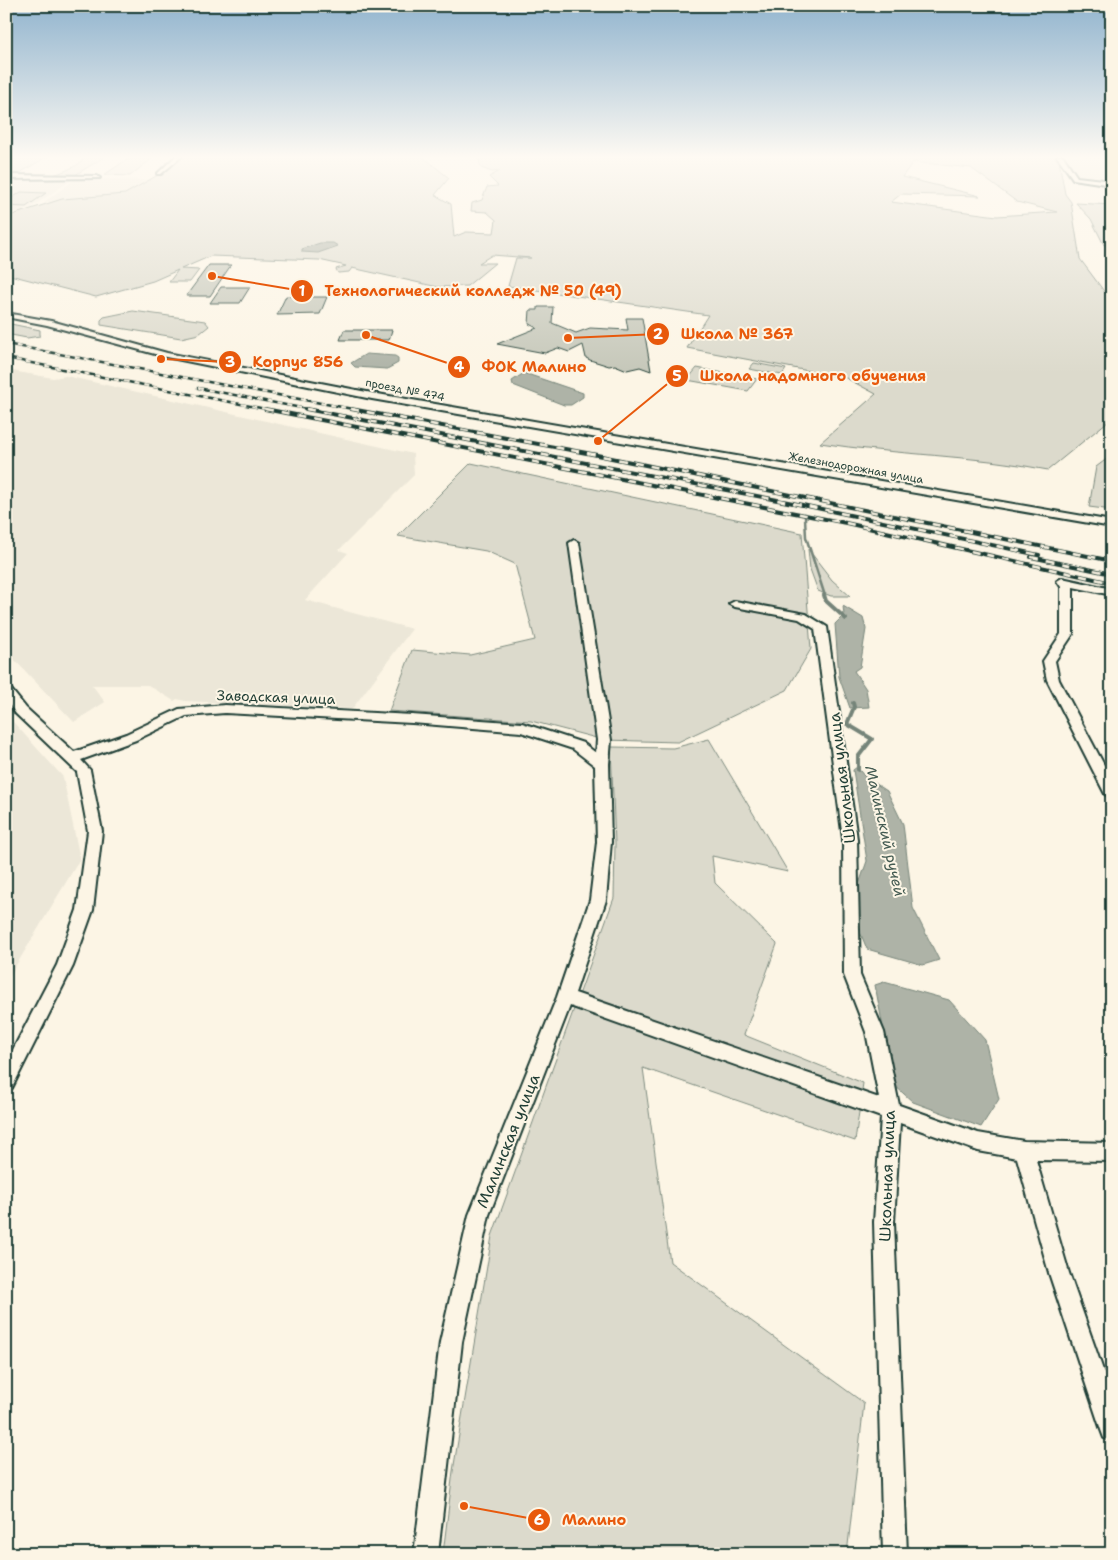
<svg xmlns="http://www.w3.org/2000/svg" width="1118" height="1560" font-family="'Shantell Sans',sans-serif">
  <rect width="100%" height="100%" fill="#fcf5e5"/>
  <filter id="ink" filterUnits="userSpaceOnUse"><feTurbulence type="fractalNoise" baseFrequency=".02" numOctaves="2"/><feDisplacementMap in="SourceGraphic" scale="10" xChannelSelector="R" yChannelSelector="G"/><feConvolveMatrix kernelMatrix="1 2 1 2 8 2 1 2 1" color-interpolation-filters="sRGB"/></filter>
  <g filter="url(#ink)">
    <path fill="#ece7d8" d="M 1063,156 L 1112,156 L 1112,181 L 1079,178 Z
      M 6,178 L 73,179 L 32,207 L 6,215 Z
      M 82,179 L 158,180 L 145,198 L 87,203 L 44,202 L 74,180 Z
      M 6,370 L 53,378 L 66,376 L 413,454 L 414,475 L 339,550 L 348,553 L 305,600 L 412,629 L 352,709 L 185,701 L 177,699 L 174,701 L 148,685 L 92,685 L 105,702 L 74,722 L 6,651 Z
      M 6,714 L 63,777 L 80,859 L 6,982 Z"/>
    <path fill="#dcdacc" stroke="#7e8c80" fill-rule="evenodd" d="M 6,156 L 48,156 L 18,174 L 6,172 Z
      M 85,156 L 106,156 L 75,175 L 49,176 C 61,173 83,165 85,156 Z
      M 131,156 L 155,156 L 130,176 L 104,175 L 123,162 L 133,158 L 130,158 Z
      M 182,156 L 422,156 L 449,178 L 435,195 L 451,204 L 454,237 L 466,232 L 494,233 L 496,220 L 487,212 L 471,211 L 472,203 L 482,200 L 487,187 L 498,186 L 489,177 L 500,171 L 492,172 L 481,168 L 478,156 L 1053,156 L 1059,161 L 1065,194 L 1071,202 L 1080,259 L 1112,302 L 1112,418 L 1048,470 C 973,455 896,455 820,443 L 876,394 L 846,378 L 687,348 L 708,315 L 508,286 L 516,258 L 531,258 L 492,255 L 479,263 L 495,263 L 467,286 L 438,287 L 352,268 L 349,272 L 338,273 L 336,269 L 346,266 L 319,260 L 211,256 L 181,269 L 199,270 L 190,282 L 169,282 L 178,270 L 153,281 L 96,297 L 6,274 L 6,217 L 62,199 L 125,194 L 163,172 ZM 913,162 L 971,168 L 1017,202 L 1057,212 L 997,216 L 891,202 L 901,194 L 980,196 L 902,177 Z
      M 21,192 L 46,193 L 26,207 L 6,206 L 6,202 Z
      M 1076,203 L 1112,205 L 1112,244 L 1104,245 L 1091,219 Z
      M 133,311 L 205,321 L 209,326 L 199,334 L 181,338 L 101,325 L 101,320 L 104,317 Z
      M 6,323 L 40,330 L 40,336 L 27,338 L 6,334 Z
      M 754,363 L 786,369 L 782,375 L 749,369 Z
      M 697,368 L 757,379 L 748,391 L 687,380 Z
      M 1112,455 L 1112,510 L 1089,507 L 1096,467 Z
      M 471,463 L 802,533 L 811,649 L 787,690 L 678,742 L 604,740 L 531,721 L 389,711 L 412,650 L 470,655 L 535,640 L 515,564 L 486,551 L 398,536 Z
      M 808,549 L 832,580 L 850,596 L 831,596 L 818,591 L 810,569 Z
      M 709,739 L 788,872 L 712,856 L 715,883 L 777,944 L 744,1035 L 863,1083 L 855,1141 L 643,1068 L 670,1262 L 864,1403 L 847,1554 L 443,1554 L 453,1471 L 492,1236 L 614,898 L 615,844 L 611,747 L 673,748 Z"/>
    <path fill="#aeb3a7" stroke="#758479" d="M 320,243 L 333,243 L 338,246 L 318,253 L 302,252 L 302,249 Z
      M 366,354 L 395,356 L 398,358 L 398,363 L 387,369 L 355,367 L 351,363 Z
      M 524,373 L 583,393 L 583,397 L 571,405 L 564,405 L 513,385 L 512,381 Z
      M 843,606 L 863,618 L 866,629 L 860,667 L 854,671 L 866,689 L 869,707 L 850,708 L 839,677 L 835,624 L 844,615 Z
      M 857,767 L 864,776 L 887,791 L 903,824 L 913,908 L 939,960 L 923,965 L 867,949 L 855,920 L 858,887 L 867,861 L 853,770 Z
      M 884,982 L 949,1000 L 985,1040 L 999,1099 L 981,1127 L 913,1102 L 894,1085 L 875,985 Z"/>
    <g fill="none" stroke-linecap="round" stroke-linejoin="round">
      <path stroke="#758479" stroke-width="2.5" d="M 805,518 L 806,537 L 825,596"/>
      <path stroke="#758479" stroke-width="4" d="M 824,595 L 826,601 L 846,619
        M 853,703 L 854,707 L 847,724 L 872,739 L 858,757 L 858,770"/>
    </g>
    <path fill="#c5c7b9" stroke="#1f3d34" d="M 209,265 L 231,265 L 210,296 L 186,296 Z
      M 221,287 L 250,287 L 240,303 L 210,303 Z
      M 286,296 L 299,297 L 327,297 L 320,314 L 277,315 Z
      M 538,307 L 553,307 L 552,323 L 576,333 L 590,328 L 628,330 L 626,318 L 642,318 L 651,371 L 640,367 L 627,370 L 615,365 L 609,366 L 590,360 L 586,358 L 583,345 L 569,352 L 558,348 L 545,353 L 497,344 L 537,328 L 529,324 L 530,310 L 538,310 Z
      M 344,330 L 392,330 L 389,340 L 340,340 Z"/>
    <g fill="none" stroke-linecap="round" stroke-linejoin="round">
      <defs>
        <path id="minor" d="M 176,156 L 182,156 L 161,174 L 157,174 Z
          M 1057,156 L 1063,156 L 1077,177 L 1112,181 L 1112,185 L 1073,179 Z
          M 6,175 L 97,176 L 100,178 L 6,179 Z
          M 6,313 L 51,321 L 167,353 L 372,393 L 1112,521 L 1112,527 L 372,399 L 166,357 L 47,325 L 6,317 Z
          M 574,540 L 579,543 L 611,740 L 609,764 L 611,842 L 606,900 L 575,993 L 879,1098 L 866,1032 L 844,975 L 843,839 L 815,629 L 799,619 L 735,607 L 729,604 L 735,601 L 806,614 L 827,627 L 857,839 L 860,975 L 884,1032 L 899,1105 L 978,1133 L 1024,1141 L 1112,1143 L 1112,1161 L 1036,1160 L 1069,1273 L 1112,1396 L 1112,1441 L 1104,1438 L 1101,1430 L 1049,1273 L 1017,1158 L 978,1151 L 900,1123 L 894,1222 L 907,1554 L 883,1554 L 874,1222 L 881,1117 L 570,1006 L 489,1215 L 462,1342 L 438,1554 L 414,1554 L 440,1342 L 469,1215 L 557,997 L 590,900 L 597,842 L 595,766 L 573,749 L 521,732 L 412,723 L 225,713 L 186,716 L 136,740 L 81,760 L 90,770 L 102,831 L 93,910 L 73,966 L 12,1088 L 6,1090 L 6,1063 L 57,965 L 77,910 L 88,831 L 77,772 L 16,714 L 6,700 L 6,687 L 10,688 L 26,708 L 74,752 L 126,734 L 179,709 L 225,705 L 412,715 L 522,723 L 583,743 L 596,753 L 597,740 L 569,543 Z
          M 1062,578 L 1112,589 L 1112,595 L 1073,587 L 1073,634 L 1055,661 L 1059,680 L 1112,780 L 1112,799 L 1105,794 L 1047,680 L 1043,661 L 1061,634 L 1061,587 L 1057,581 Z"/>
      </defs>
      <use href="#minor" stroke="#1f3d34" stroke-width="4"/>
      <use href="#minor" fill="#fcf5e5" fill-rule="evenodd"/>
      <defs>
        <path id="rail-far1" d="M 6,344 L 358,410
          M 6,358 L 271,410
          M 198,388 L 312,410"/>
        <path id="rail" d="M 265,409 L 846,523 L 1112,583
          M 306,409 L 793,503 L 1039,555
          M 351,409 L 592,454 L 1112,561
          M 1031,557 L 1112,574"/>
      </defs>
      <use href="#rail-far1" stroke="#1f3d34" stroke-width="2.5"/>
      <use href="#rail" stroke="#1f3d34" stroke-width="4"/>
      <use href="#rail-far1" stroke="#fcf5e5" stroke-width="2" stroke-dasharray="5" stroke-linecap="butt"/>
      <use href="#rail" stroke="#fcf5e5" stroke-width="2.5" stroke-dasharray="8" stroke-linecap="butt"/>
    </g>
  </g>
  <linearGradient id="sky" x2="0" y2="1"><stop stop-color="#91b4ce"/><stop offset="0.42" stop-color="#fefaf3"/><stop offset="1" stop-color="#fefaf3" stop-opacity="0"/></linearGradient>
  <rect width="1118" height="374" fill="url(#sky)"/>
  <g text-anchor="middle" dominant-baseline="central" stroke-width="4" stroke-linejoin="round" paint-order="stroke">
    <g font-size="11" fill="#1f3d34" stroke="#fcf5e5">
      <text transform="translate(405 390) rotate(11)">проезд № 474</text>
      <text transform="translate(856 468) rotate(10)">Железнодорожная улица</text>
    </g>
    <g font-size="14" fill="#1f3d34" stroke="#fcf5e5">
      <text transform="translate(276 697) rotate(2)">Заводская улица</text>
    </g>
    <g font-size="15" font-style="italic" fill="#435a51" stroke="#fcf5e5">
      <text transform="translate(885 831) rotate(77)">Малинский ручей</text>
    </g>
    <g font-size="16" fill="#1f3d34" stroke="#fcf5e5">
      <text transform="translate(842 778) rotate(-97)">Школьная улица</text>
      <text transform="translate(508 1141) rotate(-68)">Малинская улица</text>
      <text transform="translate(887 1176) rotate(-88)">Школьная улица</text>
    </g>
  </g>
  <path fill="none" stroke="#e8590c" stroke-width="2" d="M212 276L302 291M568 338L658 334M161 359L230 362M366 335L459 367M598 441L677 376M464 1506L539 1520"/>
  <g fill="#e8590c" stroke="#fcf5e5" stroke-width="2">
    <circle cx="212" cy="276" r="5"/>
    <circle cx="568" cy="338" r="5"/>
    <circle cx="161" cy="359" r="5"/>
    <circle cx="366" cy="335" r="5"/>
    <circle cx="598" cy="441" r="5"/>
    <circle cx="464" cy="1506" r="5"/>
    <circle cx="302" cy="291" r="12"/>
    <circle cx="658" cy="334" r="12"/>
    <circle cx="230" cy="362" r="12"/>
    <circle cx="459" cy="367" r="12"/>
    <circle cx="677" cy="376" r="12"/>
    <circle cx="539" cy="1520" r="12"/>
  </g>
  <g font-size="15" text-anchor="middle" font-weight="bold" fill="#fff">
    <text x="302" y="296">1</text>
    <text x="658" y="339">2</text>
    <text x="230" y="367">3</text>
    <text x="459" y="372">4</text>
    <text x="677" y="381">5</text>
    <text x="539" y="1525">6</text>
  </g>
  <g font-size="15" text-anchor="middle" font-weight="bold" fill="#e8590c" stroke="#fcf5e5" stroke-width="4" stroke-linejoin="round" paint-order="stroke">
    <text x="473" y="296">Технологический колледж № 50 (49)</text>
    <text x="737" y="339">Школа № 367</text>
    <text x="298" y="367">Корпус 856</text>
    <text x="534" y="372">ФОК Малино</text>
    <text x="813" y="381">Школа надомного обучения</text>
    <text x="594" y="1525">Малино</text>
  </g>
  <rect width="1118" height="1560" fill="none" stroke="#fcf5e5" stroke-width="25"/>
  <rect x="12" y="12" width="1093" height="1535" fill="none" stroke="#1f3d34" stroke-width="2" filter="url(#ink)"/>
</svg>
